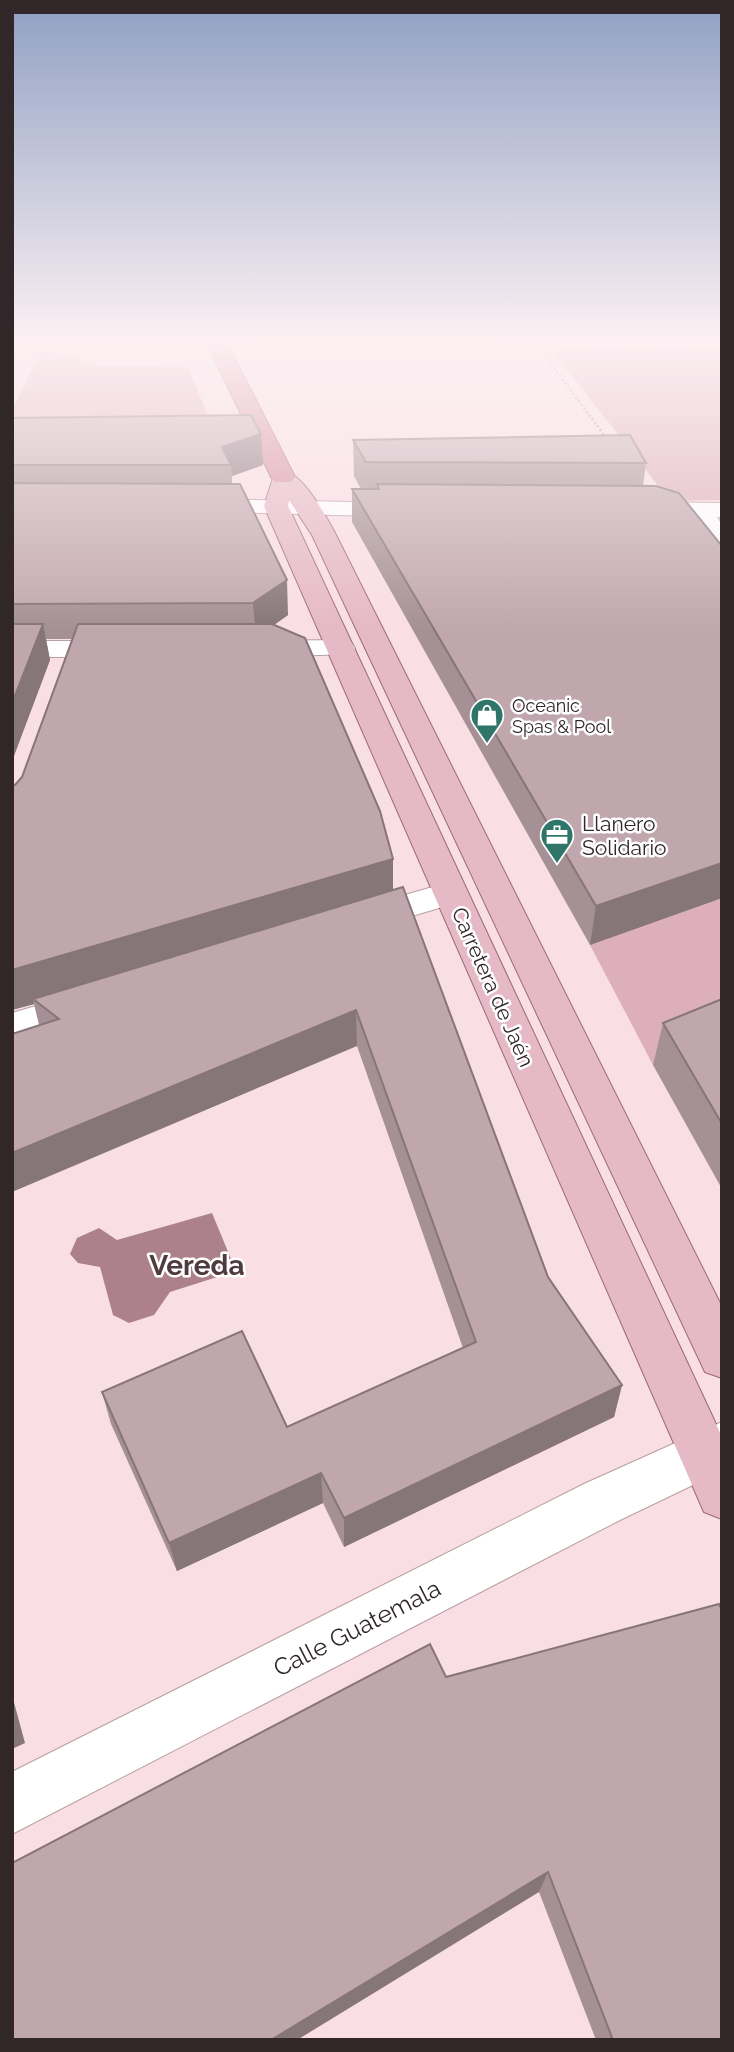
<svg xmlns="http://www.w3.org/2000/svg" width="734" height="2052" font-family="Raleway,sans-serif">
  <rect width="100%" height="100%" fill="#f9dee4"/>
  <path fill="#ddafbb" d="M 722,348 L 722,500 L 670,501 L 552,350 Z
    M 41,352 L 60,353 L 97,366 L 188,367 L 219,443 L 12,445 L 12,410 Z
    M 722,898 L 722,1037 L 653,1065 L 590,945 Z"/>
  <path fill="#ad818c" d="M 212,1213 L 236,1271 L 170,1292 L 154,1315 L 129,1323 L 113,1315 L 100,1267 L 78,1263 L 70,1254 L 77,1238 L 99,1228 L 117,1240 Z"/>
  <g fill="none" stroke-linecap="round" stroke-linejoin="round">
    <defs>
      <path id="minor" d="M 200,499 L 406,503 L 414,505 L 418,510 L 414,515 L 406,517 L 192,511 L 188,506 L 192,501 Z
        M 641,502 L 722,503 L 722,517 L 717,517 L 722,525 L 722,552 L 713,550 L 692,517 L 633,514 L 629,509 L 633,504 Z
        M 341,640 L 351,642 L 355,648 L 351,654 L 256,657 L 246,655 L 242,649 L 246,643 L 256,641 Z
        M 12,641 L 122,641 L 132,643 L 136,649 L 132,655 L 122,657 L 12,657 Z
        M 450,882 L 462,885 L 467,893 L 462,901 L 359,932 L 346,928 L 341,920 L 346,912 Z
        M 87,991 L 100,995 L 106,1004 L 100,1013 L 12,1041 L 12,1013 Z
        M 722,1422 L 722,1471 L 620,1520 L 12,1834 L 12,1772 L 584,1484 Z"/>
      <path id="major" d="M 283,470 C 304,475 326,516 336,535 L 722,1307 L 722,1378 L 705,1372 L 312,535 L 289,500 L 288,506 L 722,1437 L 722,1519 L 704,1512 L 264,506 L 275,472 Z"/>
      <path id="highway" d="M 207,343 L 227,343 L 295,477 L 291,482 L 275,482 L 271,477 Z"/>
    </defs>
    <use href="#minor" stroke="#b89fa5" stroke-width="2"/>
    <use href="#major" stroke="#9a6876" stroke-width="2"/>
    <use href="#highway" stroke="#9a6876" stroke-width="2"/>
    <path stroke="#b09ba0" stroke-width="2.5" stroke-dasharray="2 2.5" stroke-linecap="butt" d="M 535,343 L 608,440
      M 537,344 L 722,343"/>
    <use href="#minor" fill="#fff" fill-rule="evenodd"/>
    <use href="#major" fill="#e5b9c5" fill-rule="evenodd"/>
    <use href="#highway" fill="#d38b9f" fill-rule="evenodd"/>
  </g>
  <path fill="#a59095" d="M 12,418 L 261,434 L 263,465 L 232,476 L 232,484 L 288,615 L 274,624 L 393,890 L 548,1277 L 622,1385 L 614,1417 L 344,1547 L 323,1503 L 177,1571 L 111,1424 L 102,1392 L 287,1427 L 463,1348 L 357,1046 L 39,1025 L 34,1004 L 12,1010 L 15,785 L 22,777 L 72,639 L 46,639 L 50,660 L 12,761 Z
    M 353,440 L 646,463 L 643,486 L 722,546 L 722,898 L 590,945 L 352,522 L 352,489 L 361,489 L 354,476 Z
    M 722,999 L 722,1189 L 653,1065 L 663,1023 Z
    M 446,1677 L 722,2040 L 596,2040 L 539,1892 Z"/>
  <path fill="#867579" d="M 261,434 L 263,465 L 232,476 L 231,465 L 222,447 Z
    M 287,580 L 288,615 L 256,638 L 253,603 Z
    M 43,624 L 50,660 L 12,761 L 12,703 Z
    M 393,859 L 393,896 L 33,999 L 34,1004 L 12,1010 L 12,970 Z
    M 722,863 L 722,898 L 590,945 L 596,906 Z
    M 356,1010 L 357,1046 L 12,1192 L 12,1153 Z
    M 622,1385 L 614,1417 L 344,1547 L 344,1518 Z
    M 321,1473 L 323,1503 L 177,1571 L 169,1543 Z
    M 12,1695 L 25,1743 L 12,1749 Z
    M 548,1872 L 539,1892 L 297,2040 L 271,2040 Z"/>
  <path fill="#c0a7ad" stroke="#867579" stroke-width="2" d="M 251,415 L 261,434 L 222,447 L 231,465 L 12,465 L 12,418 Z
    M 630,435 L 646,463 L 366,462 L 353,440 Z
    M 12,483 L 240,484 L 287,580 L 253,603 L 12,604 Z
    M 377,484 L 656,486 L 679,493 L 722,546 L 722,863 L 596,906 L 352,489 L 379,489 Z
    M 12,624 L 43,624 L 12,703 Z
    M 78,624 L 272,624 L 305,638 L 380,811 L 393,859 L 12,970 L 12,786 L 15,785 L 22,777 Z
    M 403,887 L 548,1277 L 622,1385 L 344,1518 L 321,1473 L 169,1543 L 102,1392 L 242,1331 L 287,1427 L 476,1342 L 356,1010 L 12,1153 L 12,1034 L 59,1019 L 33,999 Z
    M 722,999 L 722,1124 L 663,1023 Z
    M 719,1604 L 722,1610 L 722,2040 L 613,2040 L 548,1872 L 271,2040 L 12,2040 L 12,1863 L 430,1644 L 446,1677 Z"/>
  <linearGradient id="sky" x2="0" y2="1"><stop stop-color="#90a0c3"/><stop offset="0.54" stop-color="#fcf0f3"/><stop offset="1" stop-color="#fcf0f3" stop-opacity="0"/></linearGradient>
  <rect width="734" height="630" fill="url(#sky)"/>
  <defs>
    <symbol id="shop-pin" viewBox="-11 -11 22 30"><path d="M0 17L-7.5 6A9.5 9.5 0 1 1 7.5 6Z" fill="#2f756a" stroke="#fff"/><path d="M-5-2.5h2.3a2.7 3.5 0 0 1 5.4 0H5L5.5 6h-11ZM-1.5-2.5h3a1.5 2.3 0 0 0-3 0Z" fill="#fff"/></symbol>
    <symbol id="office-pin" viewBox="-11 -11 22 30"><path d="M0 17L-7.5 6A9.5 9.5 0 1 1 7.5 6Z" fill="#2f756a" stroke="#fff"/><path d="M-6-3h4V-5.5h4V-3h4V5H-6ZM-1-4.5V-3h2v-1.5ZM-6 0V1H6V0Z" fill="#fff"/></symbol>
  </defs>
  <g fill-rule="evenodd">
    <use href="#shop-pin" x="468" y="696" width="38" height="52"/>
    <use href="#office-pin" x="538" y="816" width="38" height="52"/>
  </g>
  <g text-anchor="middle" dominant-baseline="central" stroke-width="5" stroke-linejoin="round" paint-order="stroke">
    <g font-size="18" fill="#312729" stroke="#fff" text-anchor="start">
      <text x="512" y="705">Oceanic<tspan x="512" dy="21">Spas &amp; Pool</tspan></text>
    </g>
    <g font-size="21" fill="#312729" stroke="#fff" text-anchor="start">
      <text x="582" y="823">Llanero<tspan x="582" dy="24">Solidario</tspan></text>
    </g>
    <g font-size="21" fill="#312729" stroke="#fff">
      <text transform="translate(493 987) rotate(66)">Carretera de Jaén</text>
    </g>
    <g font-size="24" fill="#312729" stroke="#fff">
      <text transform="translate(357 1628) rotate(-27)">Calle Guatemala</text>
    </g>
    <g font-size="28" font-weight="bold" fill="#4f3a3f" stroke="#fff">
      <text x="197" y="1265">Vereda</text>
    </g>
  </g>
  <rect width="734" height="2052" fill="none" stroke="#312729" stroke-width="28"/>
</svg>
